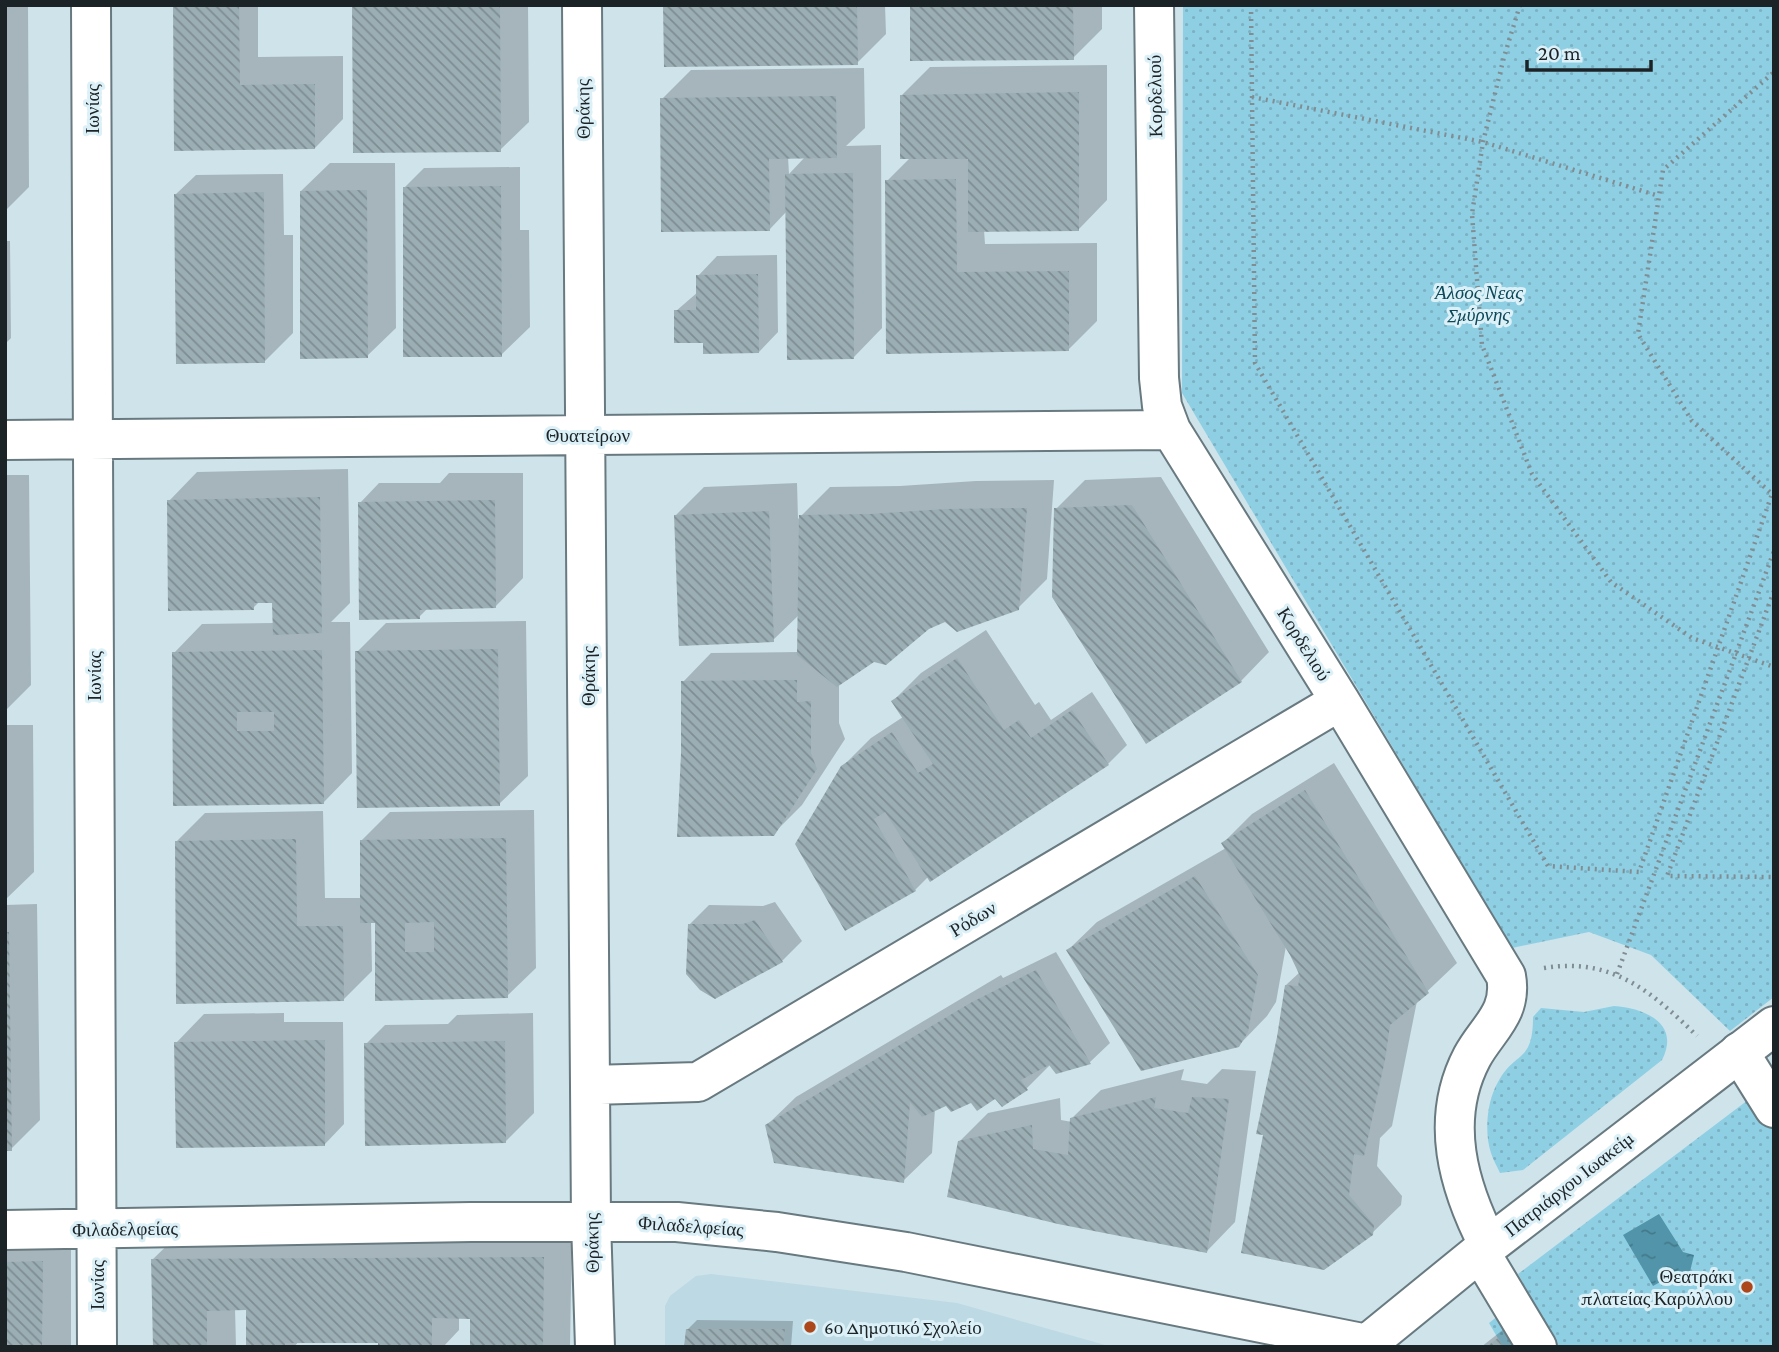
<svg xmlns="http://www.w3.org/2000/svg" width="1779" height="1352" font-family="'Crimson Pro',serif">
  <defs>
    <pattern id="green-dots" width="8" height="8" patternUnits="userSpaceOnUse" patternTransform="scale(1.75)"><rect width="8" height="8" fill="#8fcfe4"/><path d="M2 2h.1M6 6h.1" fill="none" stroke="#7bb1c3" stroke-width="1.8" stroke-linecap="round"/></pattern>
    <pattern id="water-ripples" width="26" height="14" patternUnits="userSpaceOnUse" patternTransform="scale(1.75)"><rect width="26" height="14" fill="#5295aa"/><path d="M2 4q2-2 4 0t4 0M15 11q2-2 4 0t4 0" fill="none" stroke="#43798a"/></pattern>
    <pattern id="building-back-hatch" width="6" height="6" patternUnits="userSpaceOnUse" patternTransform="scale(1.75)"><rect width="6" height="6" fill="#9baeb4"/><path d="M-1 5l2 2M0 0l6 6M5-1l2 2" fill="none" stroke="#7e8d92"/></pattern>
  </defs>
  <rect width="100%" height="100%" fill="#cfe3ea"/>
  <path fill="#bdd9e3" d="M 711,1274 L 957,1303 L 1112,1347 L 665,1347 L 665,1306 L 670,1296 L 696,1276 Z"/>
  <path fill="url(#green-dots)" d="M 1183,5 L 1774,5 L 1774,997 L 1730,1031 L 1651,955 L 1589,932 L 1512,948 L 1182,393 Z
    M 1614,1006 C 1644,1008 1681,1023 1662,1060 L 1523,1170 L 1500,1173 C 1497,1166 1493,1160 1491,1153 C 1484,1132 1487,1101 1498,1082 C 1515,1050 1533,1064 1533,1017 L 1541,1008 L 1584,1012 Z
    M 1748,1100 L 1774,1108 L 1774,1347 L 1503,1347 L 1489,1323 L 1528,1292 L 1518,1274 Z"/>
  <path fill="url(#water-ripples)" d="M 1659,1214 L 1683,1252 L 1694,1255 L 1689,1276 L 1678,1272 L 1653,1286 L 1623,1235 Z"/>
  <path fill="#0003" fill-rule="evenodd" d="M 5,5 L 28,5 L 29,187 L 5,211 Z
    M 175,5 L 258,5 L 258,57 L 343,56 L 343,119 L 315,148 L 176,149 Z
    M 354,5 L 528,5 L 529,122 L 500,150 Z
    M 665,5 L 885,5 L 886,34 L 857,63 Z
    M 912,5 L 1102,5 L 1102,29 L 1073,58 Z
    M 1107,65 L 1107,200 L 1079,229 L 984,230 L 985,244 L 1097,243 L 1097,321 L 1068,350 L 888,352 L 887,181 L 910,158 L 902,95 L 930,67 Z
    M 864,68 L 865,128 L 846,146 L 881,145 L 882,328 L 854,357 L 787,211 L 770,229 L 662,99 L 691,70 ZM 788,157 L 805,157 L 789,174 Z
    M 330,163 L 395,163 L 396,328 L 367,356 L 301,191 Z
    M 520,167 L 520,230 L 529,230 L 530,327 L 501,355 L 404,188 L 424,168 Z
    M 283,174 L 284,235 L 293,235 L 293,333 L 265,361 L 176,194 L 196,175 Z
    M 5,241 L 10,241 L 11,338 L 5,344 Z
    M 777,255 L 778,332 L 759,352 L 704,341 L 676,311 L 698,292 L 698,276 L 717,256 Z
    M 348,469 L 350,603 L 331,622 L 350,622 L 352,773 L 324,802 L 175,804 L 174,653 L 202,624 L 274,623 L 274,601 L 260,601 L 253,608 L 169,501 L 197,472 Z
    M 449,473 L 523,473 L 523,578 L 495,607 L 428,608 L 419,617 L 360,503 L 379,483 L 440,483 Z
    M 5,475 L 29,475 L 31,685 L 5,711 Z
    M 1161,477 L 1269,652 L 1241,681 L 1056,509 L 1085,480 Z
    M 1054,480 L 1047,579 L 1018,608 L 945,619 L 874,660 L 839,684 L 839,723 L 845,739 L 802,805 L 773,834 L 683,754 L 683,682 L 711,653 L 799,652 L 800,614 L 773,640 L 675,516 L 704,487 L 797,483 L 798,519 L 830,487 L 900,486 L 976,481 Z
    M 526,621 L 528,776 L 499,804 L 357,652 L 386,623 Z
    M 986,630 L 1035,705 L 1039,702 L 1051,720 L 1092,692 L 1127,745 L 1108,764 L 930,880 L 928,877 L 915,890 L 842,767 L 871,738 L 903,717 L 893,701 L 921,673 Z
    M 5,725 L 33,725 L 34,872 L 5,900 Z
    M 1334,763 L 1457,963 L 1417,1001 L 1392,1126 L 1380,1138 L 1377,1166 L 1402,1196 L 1401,1205 L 1371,1234 L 1265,1133 L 1286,985 L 1300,972 L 1286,946 L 1276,1002 L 1267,1016 L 1238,1046 L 1068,950 L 1097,922 L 1226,848 L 1223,843 L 1252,814 Z
    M 534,810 L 536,968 L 507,996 L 377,999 L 376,922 L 371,922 L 372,971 L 343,1000 L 176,842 L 205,813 L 323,811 L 325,898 L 362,898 L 361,841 L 390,812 Z
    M 775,902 L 802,941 L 782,961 L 715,997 L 690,924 L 709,905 L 763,906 Z
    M 37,904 L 40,1120 L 11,1149 L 5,1149 L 5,905 Z
    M 1056,952 L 1110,1043 L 1090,1062 L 1057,1072 L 1051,1064 L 1026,1089 L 996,1097 L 947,1104 L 935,1109 L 932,1153 L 903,1181 L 767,1125 L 796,1097 L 1001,975 L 1003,978 Z
    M 284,1013 L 284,1022 L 343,1022 L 344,1124 L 325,1144 L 176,1043 L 204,1014 Z
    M 533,1013 L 534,1113 L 505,1142 L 366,1044 L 385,1025 L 448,1024 L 457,1015 Z
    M 1184,1069 L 1181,1080 L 1207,1084 L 1222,1069 L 1256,1071 L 1235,1222 L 1207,1251 L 959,1142 L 988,1113 L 1060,1098 L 1061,1120 L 1072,1122 L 1072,1118 L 1101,1090 Z
    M 572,1229 L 570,1347 L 472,1347 L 472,1317 L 459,1317 L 459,1330 L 443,1347 L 380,1347 L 380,1342 L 299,1341 L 294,1347 L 248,1347 L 248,1308 L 235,1308 L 236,1347 L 155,1347 L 153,1259 L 182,1231 Z
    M 71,1233 L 71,1347 L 5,1347 L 5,1234 Z
    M 1527,1311 L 1549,1347 L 1481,1347 Z
    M 697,1320 L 793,1321 L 791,1347 L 686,1347 L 688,1329 Z"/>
  <path fill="url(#building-back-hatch)" fill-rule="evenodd" d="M 173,5 L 239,5 L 240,85 L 315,84 L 315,149 L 174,151 Z
    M 352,5 L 500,5 L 501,152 L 353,153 Z
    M 663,5 L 857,5 L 858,65 L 664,67 Z
    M 910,5 L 1073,5 L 1074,60 L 910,61 Z
    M 1079,92 L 1079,231 L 968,232 L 968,159 L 900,159 L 900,95 Z
    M 836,96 L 837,158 L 769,159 L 770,231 L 661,232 L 660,98 Z
    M 853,173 L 854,359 L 787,360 L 785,174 Z
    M 956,179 L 957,272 L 1069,271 L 1069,351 L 886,354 L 885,180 Z
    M 501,186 L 502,357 L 403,357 L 403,187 Z
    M 367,190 L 368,358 L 300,359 L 300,191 Z
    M 264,192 L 265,363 L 176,364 L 174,194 Z
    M 758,274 L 759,353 L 703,354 L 703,343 L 674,343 L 674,310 L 696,310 L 696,275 Z
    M 320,497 L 322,633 L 273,635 L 272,603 L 254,603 L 254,610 L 168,611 L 167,500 Z
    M 495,500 L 496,608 L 420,610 L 420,619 L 359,620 L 358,502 Z
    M 1132,505 L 1242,682 L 1146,744 L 1052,597 L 1054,508 Z
    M 1027,508 L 1019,610 L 957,632 L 945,622 L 929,629 L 886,665 L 874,662 L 837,687 L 797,655 L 799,515 L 870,514 L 946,509 Z
    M 769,511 L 774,642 L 679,646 L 674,515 Z
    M 498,649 L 500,806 L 357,808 L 355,651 Z
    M 322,650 L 324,804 L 173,806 L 172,652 ZM 237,712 L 274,712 L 274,731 L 237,731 Z
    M 957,658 L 1004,730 L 1019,720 L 1031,738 L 1072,710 L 1109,765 L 930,882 L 885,812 L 874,819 L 916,891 L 845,931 L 795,844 L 841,766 L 892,732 L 918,773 L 933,764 L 891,701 Z
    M 797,680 L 797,702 L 811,701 L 811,753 L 817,769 L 774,836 L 677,837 L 681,754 L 681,681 Z
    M 1305,790 L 1429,993 L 1390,1025 L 1385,1060 L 1364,1156 L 1354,1154 L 1349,1195 L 1374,1225 L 1373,1235 L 1324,1270 L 1241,1253 L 1263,1135 L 1256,1134 L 1277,1037 L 1285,985 L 1298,986 L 1300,976 L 1290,955 L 1221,843 Z
    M 506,838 L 508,998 L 375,1001 L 375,923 L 360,923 L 360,840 ZM 434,922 L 434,952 L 405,952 L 405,923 Z
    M 296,839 L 297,926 L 343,926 L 344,1001 L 176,1004 L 175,841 Z
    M 1195,876 L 1258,975 L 1248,1032 L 1239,1047 L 1141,1071 L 1066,950 Z
    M 755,920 L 783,962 L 715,999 L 700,990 L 686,974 L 688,924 L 743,924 Z
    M 5,932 L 9,932 L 12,1151 L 5,1151 Z
    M 1036,970 L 1091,1064 L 1056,1074 L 1049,1065 L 1021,1080 L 1028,1090 L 1002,1107 L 995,1099 L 977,1111 L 971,1103 L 951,1112 L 946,1106 L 922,1117 L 910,1102 L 904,1183 L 774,1163 L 765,1125 L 972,1002 Z
    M 325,1040 L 325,1146 L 176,1148 L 174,1042 Z
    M 505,1041 L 506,1143 L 365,1146 L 364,1043 Z
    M 1156,1097 L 1154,1108 L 1188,1113 L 1192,1097 L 1229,1099 L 1207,1253 L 1058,1224 L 947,1197 L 958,1141 L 1032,1125 L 1033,1149 L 1068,1155 L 1070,1118 Z
    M 544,1257 L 543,1347 L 470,1347 L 470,1319 L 432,1318 L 432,1347 L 378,1347 L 378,1343 L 285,1343 L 285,1347 L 246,1347 L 246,1310 L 207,1311 L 207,1347 L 153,1347 L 151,1259 Z
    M 43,1261 L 42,1347 L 5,1347 L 5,1262 Z
    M 686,1329 L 785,1329 L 783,1347 L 684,1347 Z
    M 1498,1338 L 1503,1347 L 1486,1347 Z"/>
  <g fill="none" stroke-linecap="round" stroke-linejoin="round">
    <defs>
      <path id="pedestrian" d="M 1739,1052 L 1774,1108
        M 1480,1252 L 1537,1347"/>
      <path id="minor" d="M 91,5 L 97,1347
        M 582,5 L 591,1221 L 595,1347
        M 1154,5 L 1159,378 L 1162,406 L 1171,430 L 1340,701 L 1506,976 C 1513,1013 1487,1029 1472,1057 C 1439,1120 1458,1186 1489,1246
        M 5,440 L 1171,430
        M 591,1085 L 698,1082 L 1340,701
        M 5,1230 L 471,1222 L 677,1222 L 777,1232 L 906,1252 L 1367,1344 L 1480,1252 L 1774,1026"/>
    </defs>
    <use href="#pedestrian" stroke="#687a80" stroke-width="42"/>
    <use href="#minor" stroke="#687a80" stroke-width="42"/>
    <path stroke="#808e94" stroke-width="4.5" stroke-dasharray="2 5" stroke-linecap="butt" d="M 1251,5 L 1255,363 L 1548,866 L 1639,872 L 1772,494 L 1692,421 L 1638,334 L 1663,170 L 1774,72
      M 1520,5 L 1504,57 L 1483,142 L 1472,214 L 1482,345 L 1532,474 L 1611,582 L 1692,638 L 1774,667
      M 1252,97 L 1483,142 L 1659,196
      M 1774,591 L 1667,876 L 1774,877
      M 1544,968 C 1612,957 1651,991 1697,1036
      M 1617,974 L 1774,551"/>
    <use href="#pedestrian" stroke="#fff" stroke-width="38"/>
    <use href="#minor" stroke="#fff" stroke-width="38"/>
  </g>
  <g fill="#ac461b" stroke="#dcf0f7" stroke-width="2.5">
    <circle cx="1747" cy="1287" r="7"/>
    <circle cx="810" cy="1327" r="7"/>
  </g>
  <g text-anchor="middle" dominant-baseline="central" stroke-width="6" stroke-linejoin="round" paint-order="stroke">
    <g font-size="19" fill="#1c2326" stroke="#dcf0f7">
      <text transform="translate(1155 96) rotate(-91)">Κορδελιού</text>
      <text transform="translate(92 109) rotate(-90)">Ιωνίας</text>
      <text transform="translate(583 109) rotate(-91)">Θράκης</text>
      <text x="588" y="435">Θυατείρων</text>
      <text transform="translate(1304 644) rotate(58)">Κορδελιού</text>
      <text transform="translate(94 676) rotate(-90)">Ιωνίας</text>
      <text transform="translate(588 676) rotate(-90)">Θράκης</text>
      <text transform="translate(973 919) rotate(-31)">Ρόδων</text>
      <text transform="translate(1569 1184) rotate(-38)">Πατριάρχου Ιωακείμ</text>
      <text transform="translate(691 1226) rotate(4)">Φιλαδελφείας</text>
      <text transform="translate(125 1229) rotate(-1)">Φιλαδελφείας</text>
      <text transform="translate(592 1243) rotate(-91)">Θράκης</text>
      <text transform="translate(97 1285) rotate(-90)">Ιωνίας</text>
    </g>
    <g font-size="19" font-style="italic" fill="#0c4858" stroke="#dcf0f7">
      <text x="1479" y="292">Άλσος Νεας<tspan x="1479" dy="22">Σμύρνης</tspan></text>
    </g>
    <g font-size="19" fill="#1c2326" stroke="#dcf0f7" text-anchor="end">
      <text x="1733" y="1276">Θεατράκι<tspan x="1733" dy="22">πλατείας Καρύλλου</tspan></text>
      <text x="824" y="1327" text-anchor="start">6ο Δημοτικό Σχολείο</text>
    </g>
  </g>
  <rect width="1779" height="1352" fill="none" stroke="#1c2326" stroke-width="14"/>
  <path d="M1527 60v10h124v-10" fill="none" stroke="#1c2326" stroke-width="3.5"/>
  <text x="1538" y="60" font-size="21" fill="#1c2326" stroke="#dcf0f7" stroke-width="5" paint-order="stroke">20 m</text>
</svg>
